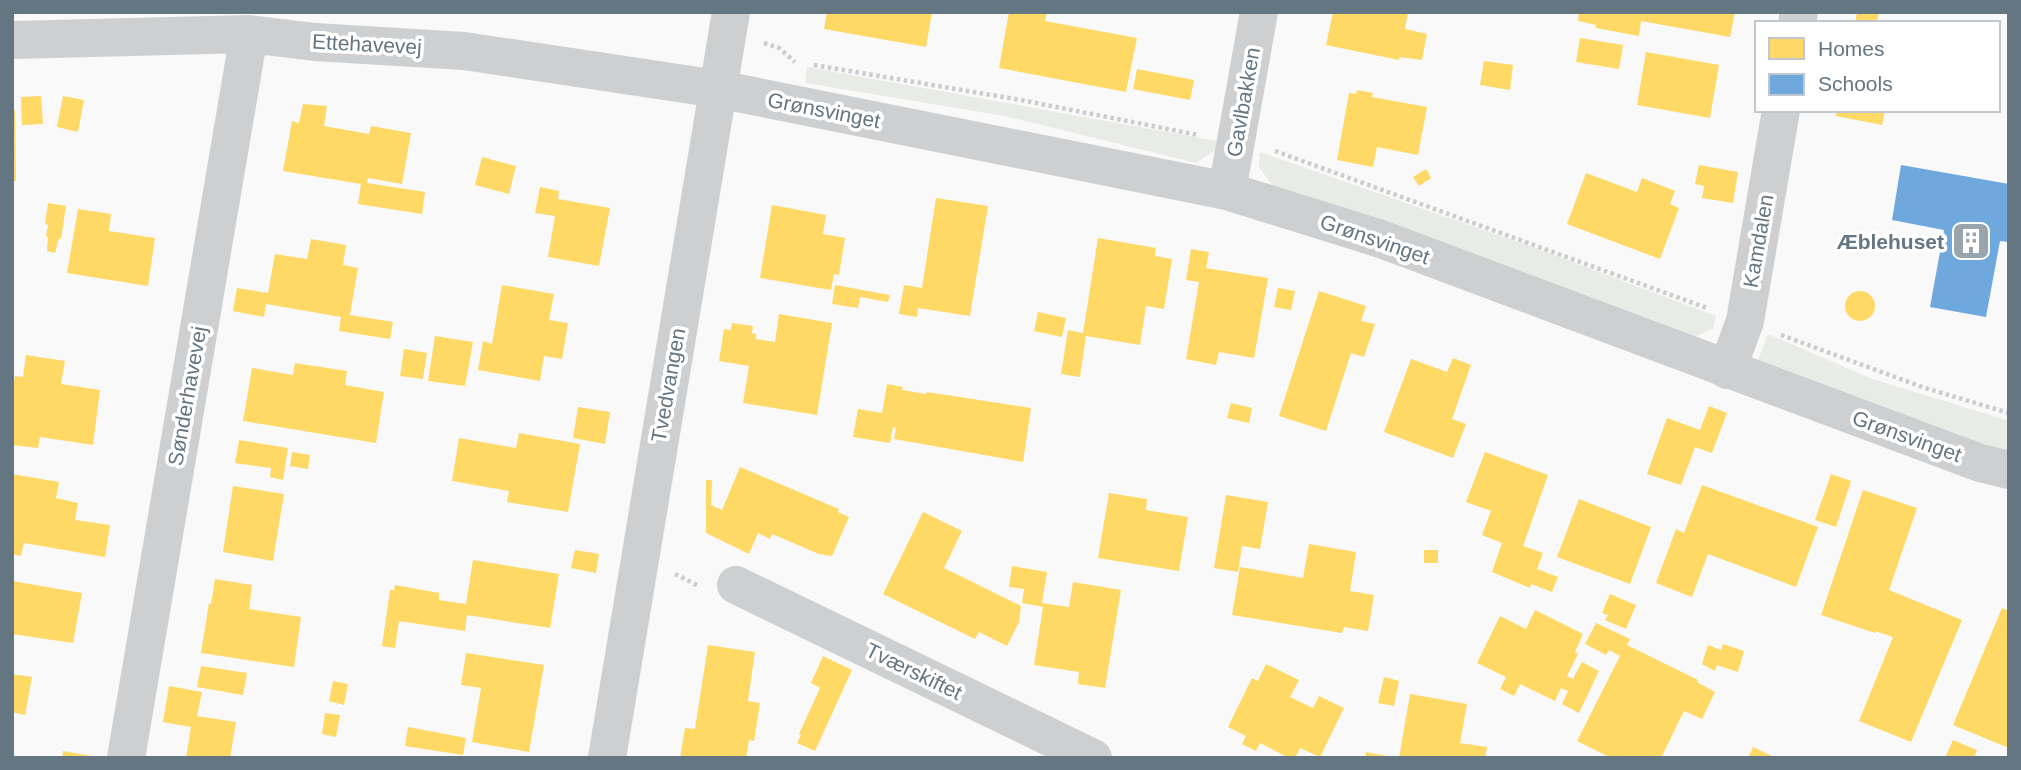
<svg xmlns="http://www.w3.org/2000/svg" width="2021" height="770" font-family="Helvetica,sans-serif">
  <rect width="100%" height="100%" fill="#f9f9f9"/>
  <path fill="#e8ebe6" d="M 807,67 L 1217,141 L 1217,149 L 1196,163 L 1005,116 L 805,83 Z
    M 1260,152 L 1541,250 L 1716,316 L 1713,329 L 1692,338 L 1273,186 L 1259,167 Z
    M 1768,334 L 1870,378 L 2009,421 L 2009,453 L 1756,365 Z"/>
  <path fill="#ffd966" d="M 827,12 L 932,12 L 926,47 L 824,29 Z
    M 1009,12 L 1047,12 L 1045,21 L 1137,38 L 1126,92 L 999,68 Z
    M 1333,12 L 1408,12 L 1405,29 L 1427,34 L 1422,60 L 1400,57 L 1399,60 L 1326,45 Z
    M 1579,12 L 1735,12 L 1730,37 L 1641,21 L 1639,36 L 1596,28 L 1596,25 L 1578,21 Z
    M 1857,12 L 1879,12 L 1877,23 L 1855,23 Z
    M 1580,38 L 1623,45 L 1619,69 L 1576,62 Z
    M 1646,52 L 1719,65 L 1710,118 L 1637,105 Z
    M 1484,61 L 1513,65 L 1510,90 L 1480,85 Z
    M 1137,69 L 1194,80 L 1190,100 L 1133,89 Z
    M 1357,90 L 1373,93 L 1372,97 L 1427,107 L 1418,155 L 1377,147 L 1373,167 L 1337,160 L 1349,93 L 1356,94 Z
    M 41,96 L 43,124 L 22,125 L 21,97 Z
    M 63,96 L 84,100 L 78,132 L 57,127 Z
    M 303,104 L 327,106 L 324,126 L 369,134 L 371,126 L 411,133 L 402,184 L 368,178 L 367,183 L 425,192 L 422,214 L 358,204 L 361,184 L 283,171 L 292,121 L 299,123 Z
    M 12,110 L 15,110 L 16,181 L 12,181 Z
    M 1837,110 L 1885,110 L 1882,125 L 1836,116 Z
    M 482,157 L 516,166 L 509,194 L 475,185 Z
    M 1699,165 L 1738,172 L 1733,203 L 1702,198 L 1704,186 L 1695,184 Z
    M 1426,169 L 1431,178 L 1419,186 L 1413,177 Z
    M 1586,173 L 1637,192 L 1642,178 L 1675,191 L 1670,204 L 1679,208 L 1660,259 L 1567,224 Z
    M 540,187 L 559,191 L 558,199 L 610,208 L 599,266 L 548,257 L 555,216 L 535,213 Z
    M 936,198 L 988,206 L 970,316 L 918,308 L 917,317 L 899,314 L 904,285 L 922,288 Z
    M 48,203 L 66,206 L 61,239 L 59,238 L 55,253 L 47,251 L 48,237 L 46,236 L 48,225 L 45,224 Z
    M 772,205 L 826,215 L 823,234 L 845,238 L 839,275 L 834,274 L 831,290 L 760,278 Z
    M 78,209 L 111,214 L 109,231 L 155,238 L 148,286 L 67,273 Z
    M 1098,238 L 1156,248 L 1155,256 L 1172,259 L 1164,309 L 1146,306 L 1140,345 L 1086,336 L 1080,377 L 1061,374 L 1068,330 L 1083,333 Z
    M 311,239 L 346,245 L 343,265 L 358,268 L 350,315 L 393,322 L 390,339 L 339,331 L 341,317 L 266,304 L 264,317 L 233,311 L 237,288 L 268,293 L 275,254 L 307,259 Z
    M 1191,249 L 1209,252 L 1206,268 L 1268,278 L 1254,358 L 1219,352 L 1216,365 L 1186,359 L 1199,282 L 1186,280 Z
    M 502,285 L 554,294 L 549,320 L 568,323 L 562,359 L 544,356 L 540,381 L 478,370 L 483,341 L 492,344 Z
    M 835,285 L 890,295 L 888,302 L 860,297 L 858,308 L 832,304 Z
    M 1278,288 L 1295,291 L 1291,310 L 1274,307 Z
    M1845 306a15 15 0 1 1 30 0a15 15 0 1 1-30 0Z
    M 1319,291 L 1366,306 L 1361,321 L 1375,324 L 1364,357 L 1351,353 L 1326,431 L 1279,416 Z
    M 1038,312 L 1066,318 L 1062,337 L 1034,331 Z
    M 779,314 L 832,323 L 817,415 L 743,403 L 749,366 L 719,361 L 724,329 L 731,330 L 732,323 L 753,326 L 752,333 L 756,334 L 756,339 L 775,342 Z
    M 435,336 L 473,342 L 465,386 L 428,381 Z
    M 404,349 L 427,353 L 423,379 L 400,376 Z
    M 26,355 L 65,361 L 61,384 L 100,390 L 93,445 L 40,437 L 38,448 L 12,445 L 12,392 L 15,376 L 23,377 Z
    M 1453,358 L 1471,365 L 1452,419 L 1466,424 L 1453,458 L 1384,432 L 1411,359 L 1447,372 Z
    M 295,363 L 347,371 L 345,385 L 384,392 L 376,443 L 243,421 L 252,368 L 293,375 Z
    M 887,384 L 903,387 L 902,390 L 926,394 L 927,392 L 1031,408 L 1023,462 L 894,439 L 896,428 L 893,427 L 890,443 L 853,437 L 858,409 L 882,413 Z
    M 1231,403 L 1252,408 L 1249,423 L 1227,418 Z
    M 1709,406 L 1727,413 L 1712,453 L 1695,447 L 1681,485 L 1647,474 L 1667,418 L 1700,430 Z
    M 578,407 L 610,412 L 605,444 L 573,438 Z
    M 519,433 L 580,444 L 568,512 L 507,502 L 509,491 L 452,481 L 459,438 L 516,448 Z
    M 239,440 L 288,448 L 283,480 L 270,477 L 271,468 L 235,463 Z
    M 292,452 L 310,455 L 308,469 L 290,466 Z
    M 1485,452 L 1548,475 L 1523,546 L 1543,553 L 1537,569 L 1558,577 L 1552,592 L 1531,584 L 1530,588 L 1492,572 L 1502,543 L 1482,535 L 1491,511 L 1466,502 Z
    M 740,467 L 839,509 L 838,512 L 849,517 L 832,556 L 819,554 L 772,534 L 770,539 L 758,533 L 749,554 L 706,533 L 706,480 L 712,480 L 711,505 L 722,510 Z
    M 12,474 L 59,482 L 56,498 L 78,503 L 75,520 L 110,525 L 105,557 L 24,543 L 21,556 L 12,554 Z
    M 1831,474 L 1851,481 L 1836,527 L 1815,520 Z
    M 1702,485 L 1818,527 L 1796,587 L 1708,554 L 1692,597 L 1656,583 L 1676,529 L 1684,533 Z
    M 233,486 L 284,494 L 273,561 L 223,552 Z
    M 1863,490 L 1917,508 L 1889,590 L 1962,620 L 1911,742 L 1859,721 L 1893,637 L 1875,631 L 1875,633 L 1821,615 Z
    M 1109,493 L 1147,499 L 1146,510 L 1188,517 L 1179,571 L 1098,558 Z
    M 1226,495 L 1268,502 L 1260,549 L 1242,546 L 1238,572 L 1214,568 Z
    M 1579,499 L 1651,527 L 1630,584 L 1557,557 Z
    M 923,512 L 962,531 L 944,568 L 1021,606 L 1019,622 L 1007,646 L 979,632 L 975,639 L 883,594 Z
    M 1309,544 L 1356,552 L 1350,591 L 1374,595 L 1368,631 L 1344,627 L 1342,633 L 1232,615 L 1240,567 L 1303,578 Z
    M 575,550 L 599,554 L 596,573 L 571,568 Z
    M 1424,550 L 1438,550 L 1438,563 L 1424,563 Z
    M 473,560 L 559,574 L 550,628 L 467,615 L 465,631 L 399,621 L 395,648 L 382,646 L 390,590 L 394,590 L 395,585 L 439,593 L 439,600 L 466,604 Z
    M 1012,566 L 1047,572 L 1042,603 L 1069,607 L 1073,582 L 1121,590 L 1105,688 L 1078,684 L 1079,672 L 1034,665 L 1043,607 L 1022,603 L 1024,589 L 1009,587 Z
    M 215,579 L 252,585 L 249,609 L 301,617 L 294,667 L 201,653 L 209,603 L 211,604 Z
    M 12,581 L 82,593 L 73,643 L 12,634 Z
    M 1610,594 L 1636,605 L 1626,629 L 1605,620 L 1608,615 L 1602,613 Z
    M 2002,608 L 2009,611 L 2009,748 L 1953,725 Z
    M 1535,610 L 1583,634 L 1575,652 L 1578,654 L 1567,676 L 1573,679 L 1582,662 L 1599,671 L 1579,713 L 1562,704 L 1568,691 L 1561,688 L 1555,701 L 1520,684 L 1514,696 L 1500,689 L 1506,677 L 1477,663 L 1500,616 L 1526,629 Z
    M 1596,623 L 1630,639 L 1627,645 L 1698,680 L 1697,682 L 1715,692 L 1702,719 L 1684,711 L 1661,758 L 1611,758 L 1577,741 L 1620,656 L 1609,650 L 1606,655 L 1585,644 Z
    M 1723,644 L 1744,651 L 1738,672 L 1717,665 L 1715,671 L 1702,664 L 1708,645 L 1721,650 Z
    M 708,645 L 755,652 L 748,701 L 760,703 L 754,741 L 749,740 L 746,758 L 680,758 L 685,728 L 695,729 Z
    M 466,653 L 544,665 L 529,752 L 472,742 L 481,688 L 461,685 Z
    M 823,656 L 852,670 L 815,751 L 797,743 L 801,735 L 799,734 L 820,688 L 811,683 Z
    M 1266,664 L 1299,680 L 1290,697 L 1313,708 L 1319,696 L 1344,708 L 1320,757 L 1300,748 L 1295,758 L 1289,758 L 1260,743 L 1256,751 L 1242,744 L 1246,736 L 1228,727 L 1252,678 L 1258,681 Z
    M 201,666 L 247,673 L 243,695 L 197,687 Z
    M 12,674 L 32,677 L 25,715 L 12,712 Z
    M 1384,677 L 1399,681 L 1394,706 L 1378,703 Z
    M 333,681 L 348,684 L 344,705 L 329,701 Z
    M 169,686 L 202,692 L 197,716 L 236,722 L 230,758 L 186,758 L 191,727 L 163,722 Z
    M 1410,694 L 1467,704 L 1460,743 L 1487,747 L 1485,758 L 1399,758 Z
    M 325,713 L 340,715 L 336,737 L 322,734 Z
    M 408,727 L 466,738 L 463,755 L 405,746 Z
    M 1953,740 L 1977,750 L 1974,758 L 1945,758 Z
    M 1753,747 L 1776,758 L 1748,758 Z
    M 63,751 L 91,756 L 90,758 L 62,758 Z
    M 1366,752 L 1387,756 L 1387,758 L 1365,758 Z"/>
  <path fill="#6fa8dc" d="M 1901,165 L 2009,184 L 2009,242 L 2000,241 L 1986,317 L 1930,307 L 1944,230 L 1892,220 Z"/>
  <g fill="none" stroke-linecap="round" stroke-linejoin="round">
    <path stroke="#cbcccd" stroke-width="4.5" stroke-dasharray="3.5 3.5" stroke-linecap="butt" d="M 764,43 L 779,48 L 795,62
      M 814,65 L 1021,100 L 1198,135
      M 1275,151 L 1707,308
      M 1781,335 L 1925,388 L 2009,413
      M 675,574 L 699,586"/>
    <path stroke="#cecfd0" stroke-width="38" d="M 1797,23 L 1799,12
      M 12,40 L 249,34 L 315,42 L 464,51 L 718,89 L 1227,191 L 1381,239 L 1980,463 L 2009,470
      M 1227,191 L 1259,12
      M 1727,370 L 1745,321 L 1781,110
      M 736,585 L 1093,758
      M 126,758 L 249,34
      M 607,758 L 731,12"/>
  </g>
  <defs>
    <symbol id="building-square" viewBox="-11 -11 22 22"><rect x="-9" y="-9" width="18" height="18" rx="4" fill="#99a4ac" stroke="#fff"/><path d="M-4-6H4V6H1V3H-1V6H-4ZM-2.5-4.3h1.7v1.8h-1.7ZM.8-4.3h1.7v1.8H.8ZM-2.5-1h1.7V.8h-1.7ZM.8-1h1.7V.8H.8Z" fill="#fff"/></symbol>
  </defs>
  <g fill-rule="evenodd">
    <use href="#building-square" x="1949" y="219" width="44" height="44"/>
  </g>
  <g text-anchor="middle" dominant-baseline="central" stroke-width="7" stroke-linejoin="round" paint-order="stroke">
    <g font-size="21" fill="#657683" stroke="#fff">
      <text transform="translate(367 44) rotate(3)">Ettehavevej</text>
      <text transform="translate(1243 102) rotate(-80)">Gavlbakken</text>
      <text transform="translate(824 110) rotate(11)">Grønsvinget</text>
      <text transform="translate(1375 239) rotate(19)">Grønsvinget</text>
      <text transform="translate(1758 241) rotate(-80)">Kamdalen</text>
      <text transform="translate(668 385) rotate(-80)">Tvedvangen</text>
      <text transform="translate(187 396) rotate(-80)">Sønderhavevej</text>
      <text transform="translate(1907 436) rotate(20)">Grønsvinget</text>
      <text transform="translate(914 671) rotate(26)">Tværskiftet</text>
    </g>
    <g font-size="21" font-weight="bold" fill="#657683" stroke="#fff" text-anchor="end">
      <text x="1944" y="241">Æblehuset</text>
    </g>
  </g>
  <rect width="2021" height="770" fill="none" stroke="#657683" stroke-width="28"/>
  <rect x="1755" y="21" width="245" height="91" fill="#ffffff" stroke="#c1c8cd" stroke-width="2"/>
  <rect x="1769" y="38" width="35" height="21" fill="#ffd966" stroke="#c1c8cd" stroke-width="2"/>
  <text x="1818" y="56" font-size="21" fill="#657683">Homes</text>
  <rect x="1769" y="74" width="35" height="21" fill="#6fa8dc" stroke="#c1c8cd" stroke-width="2"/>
  <text x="1818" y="91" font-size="21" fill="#657683">Schools</text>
</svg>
